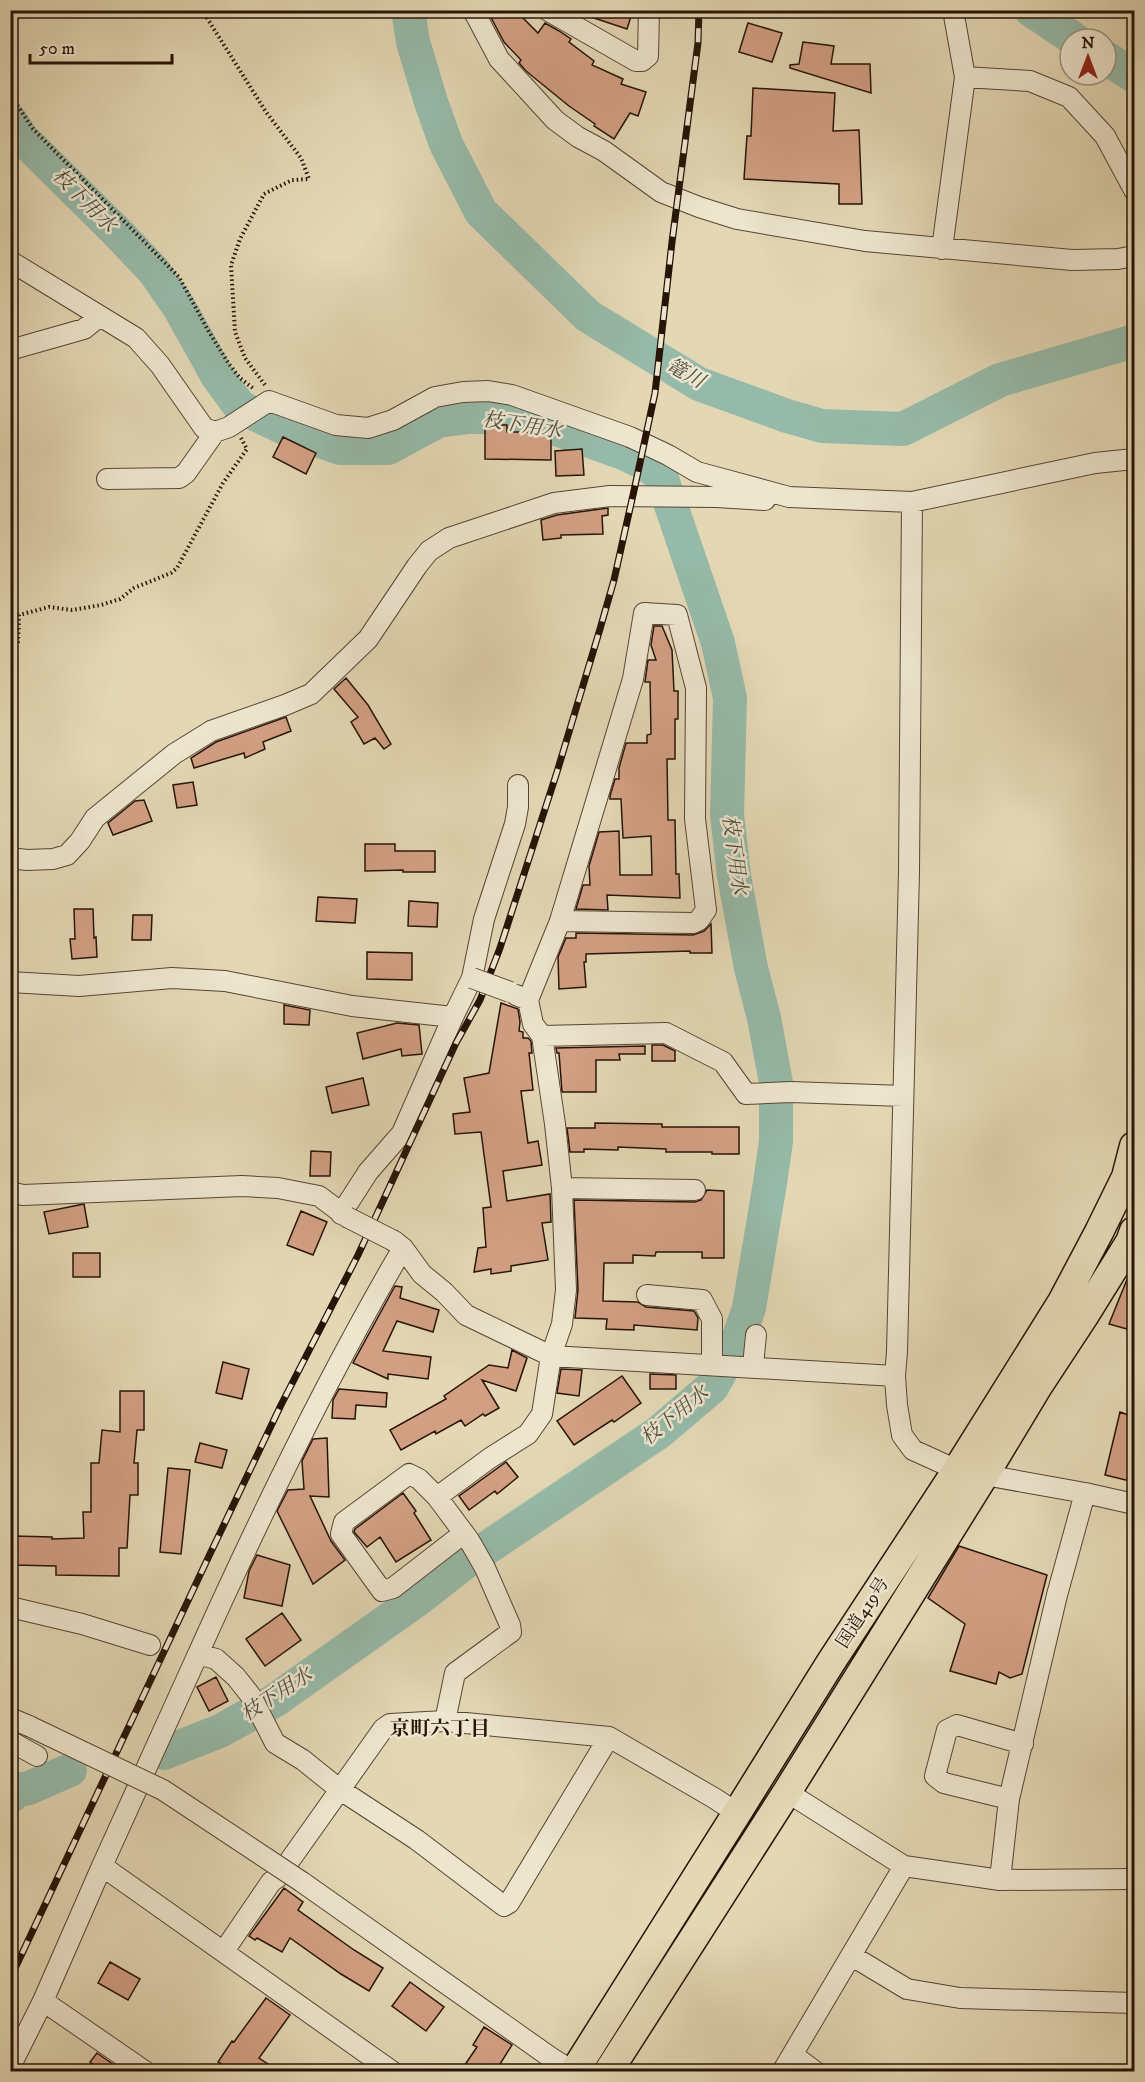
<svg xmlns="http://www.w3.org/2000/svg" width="1145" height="2082" font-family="'IM FELL DW Pica','Noto Serif JP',serif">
  <rect width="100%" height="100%" fill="#e3d7b4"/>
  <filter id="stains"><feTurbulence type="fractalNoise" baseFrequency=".00333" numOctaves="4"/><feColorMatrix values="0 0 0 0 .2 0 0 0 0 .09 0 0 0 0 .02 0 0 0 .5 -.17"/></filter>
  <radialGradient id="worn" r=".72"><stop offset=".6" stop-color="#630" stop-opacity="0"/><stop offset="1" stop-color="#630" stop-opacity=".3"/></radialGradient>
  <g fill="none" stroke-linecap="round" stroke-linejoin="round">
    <path stroke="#96baa9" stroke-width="34" d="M 408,10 L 413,42 L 431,102 L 446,144 L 481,212 L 588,316 L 699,384 L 787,416 L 822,426 L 903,429 L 1000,380 L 1134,341
      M 1031,10 L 1074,39
      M 1106,58 L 1134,76
      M 10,120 L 22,138 L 116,231 L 154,271 L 179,307 L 218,377 L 240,407 L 291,431 L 340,448 L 388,448 L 438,421 L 469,417 L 497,417 L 548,426 L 623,453 L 646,464 L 661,476 L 718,643 L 730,698 L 727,815 L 734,876 L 751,968 L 764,1018 L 776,1083 L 776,1141 L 770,1183 L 749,1308 L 738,1340 L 712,1387 L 658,1433 L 463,1564 L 421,1597 L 274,1701 L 220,1731 L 164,1753
      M 10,1797 L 18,1790 L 29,1788 L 70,1770"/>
  </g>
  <path fill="#d29f83" stroke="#271407" stroke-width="1.5" d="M 487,10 L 515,10 L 538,33 L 545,23 L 559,31 L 571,39 L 569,42 L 594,61 L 592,65 L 623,79 L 621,84 L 646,92 L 638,116 L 630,113 L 614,139 L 594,126 L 595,124 L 569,106 L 526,71 L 519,63 L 521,60 L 504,42 Z
    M 580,10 L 633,10 L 627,29 L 579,13 Z
    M 748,23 L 782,33 L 772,62 L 739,52 Z
    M 803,42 L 834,46 L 831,64 L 870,64 L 871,93 L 790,68 L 790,65 L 799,64 Z
    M 753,88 L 835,93 L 833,131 L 859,130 L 862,204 L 839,204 L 839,184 L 744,179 L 747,136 L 751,136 Z
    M 485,425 L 507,425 L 507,432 L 551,432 L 551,460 L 485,459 Z
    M 283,437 L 316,453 L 306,474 L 273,457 Z
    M 582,449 L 584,475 L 556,476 L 555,451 Z
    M 608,508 L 608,515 L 602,516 L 603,534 L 561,535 L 561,538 L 543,540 L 541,520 L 557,515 Z
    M 654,626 L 662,626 L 672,650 L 674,691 L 678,691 L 678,719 L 675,719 L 675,759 L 667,759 L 668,820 L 675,820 L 676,874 L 679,874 L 680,898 L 607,895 L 608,910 L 576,909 L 583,885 L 590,885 L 589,866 L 599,832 L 619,831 L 620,875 L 652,875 L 651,836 L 623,838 L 621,799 L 610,799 L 610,796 L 615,779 L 619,779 L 619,768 L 626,743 L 647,743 L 647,735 L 651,734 L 650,682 L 645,682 L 648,660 L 656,660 L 651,645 Z
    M 346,678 L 368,705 L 391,744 L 384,749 L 375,738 L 364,744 L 351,722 L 358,717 L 334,689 Z
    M 286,717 L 291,731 L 263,742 L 265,749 L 245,758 L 244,753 L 194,768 L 191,758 L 216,742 Z
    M 193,782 L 197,805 L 177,808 L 173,785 Z
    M 144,800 L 152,821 L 113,835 L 108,823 L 135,801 Z
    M 365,844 L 395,844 L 395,851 L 435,851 L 435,872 L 403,872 L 403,870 L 365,871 Z
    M 318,897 L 357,899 L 355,923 L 316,921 Z
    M 409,901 L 438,903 L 437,927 L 408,926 Z
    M 74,909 L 93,909 L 94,938 L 96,937 L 97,957 L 72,959 L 70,939 L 75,939 Z
    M 133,915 L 152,915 L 151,940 L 132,940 Z
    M 711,924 L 712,953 L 690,953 L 690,951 L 586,954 L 586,962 L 584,962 L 586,987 L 559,989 L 558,957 L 566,938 L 576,938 L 576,933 L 693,935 L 704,931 Z
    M 367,952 L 412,953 L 412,980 L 367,979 Z
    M 501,1003 L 518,1009 L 520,1022 L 519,1031 L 523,1032 L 523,1038 L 528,1038 L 531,1041 L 532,1053 L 529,1053 L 533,1090 L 521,1091 L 528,1143 L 538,1141 L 542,1165 L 503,1171 L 507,1201 L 550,1194 L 551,1222 L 542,1223 L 548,1260 L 511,1266 L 511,1271 L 491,1274 L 491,1269 L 474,1272 L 478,1248 L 486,1247 L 483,1208 L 491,1207 L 481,1132 L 455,1134 L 453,1114 L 470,1112 L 464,1078 L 489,1073 Z
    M 284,1005 L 310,1010 L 309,1025 L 284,1024 Z
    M 397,1023 L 419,1025 L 422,1054 L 402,1056 L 401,1049 L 363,1059 L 357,1033 Z
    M 652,1045 L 663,1045 L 675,1051 L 675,1061 L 652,1061 Z
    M 645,1046 L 645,1054 L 619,1054 L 620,1060 L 596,1060 L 596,1092 L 562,1092 L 559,1053 L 557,1053 L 556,1048 Z
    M 363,1078 L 369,1105 L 332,1113 L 326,1087 Z
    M 595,1123 L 662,1124 L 662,1127 L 739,1127 L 739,1154 L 712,1154 L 712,1152 L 666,1152 L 666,1149 L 618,1147 L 618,1150 L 584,1149 L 584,1152 L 570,1152 L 567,1128 L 595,1128 Z
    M 311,1151 L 331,1152 L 330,1176 L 310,1176 Z
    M 707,1190 L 724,1191 L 724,1258 L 702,1258 L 702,1252 L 656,1252 L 655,1256 L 633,1255 L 633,1263 L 604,1263 L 603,1301 L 638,1302 L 646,1307 L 694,1311 L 698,1318 L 697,1330 L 634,1325 L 634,1330 L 606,1329 L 607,1319 L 575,1318 L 578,1290 L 574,1200 L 695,1202 L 701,1200 Z
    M 84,1204 L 88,1227 L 49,1234 L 44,1212 Z
    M 301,1211 L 327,1222 L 313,1255 L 287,1245 Z
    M 73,1253 L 100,1253 L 100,1277 L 73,1277 Z
    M 1134,1266 L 1134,1331 L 1109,1324 L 1128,1277 Z
    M 395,1286 L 402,1287 L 400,1298 L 439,1310 L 433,1332 L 397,1321 L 383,1351 L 431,1357 L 428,1379 L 388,1374 L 388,1379 L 353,1363 Z
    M 512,1350 L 527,1358 L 516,1391 L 482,1380 L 499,1408 L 485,1416 L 483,1414 L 465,1426 L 461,1420 L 436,1434 L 435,1431 L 401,1450 L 390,1430 L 446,1399 L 444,1396 L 489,1365 L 508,1368 Z
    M 223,1362 L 249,1369 L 242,1399 L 216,1393 Z
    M 561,1369 L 582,1370 L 579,1396 L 557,1393 Z
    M 650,1374 L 676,1375 L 676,1389 L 650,1389 Z
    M 622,1376 L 641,1403 L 614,1422 L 612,1420 L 574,1445 L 557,1421 Z
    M 339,1389 L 387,1393 L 386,1407 L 356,1405 L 355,1419 L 332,1418 L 333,1400 Z
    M 120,1391 L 144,1391 L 144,1430 L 137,1430 L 134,1463 L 138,1463 L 138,1495 L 130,1495 L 127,1548 L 119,1548 L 119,1576 L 56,1575 L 56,1566 L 13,1565 L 14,1536 L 52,1537 L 52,1539 L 84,1538 L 83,1512 L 91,1512 L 91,1463 L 99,1463 L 102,1430 L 120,1432 Z
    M 1120,1412 L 1134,1417 L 1134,1482 L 1105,1475 Z
    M 327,1438 L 329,1497 L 310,1496 L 331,1541 L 345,1560 L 313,1584 L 277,1511 L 288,1490 L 304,1489 L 302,1461 L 313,1439 Z
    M 200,1443 L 227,1450 L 222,1468 L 195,1462 Z
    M 506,1462 L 518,1477 L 497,1494 L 495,1491 L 469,1510 L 459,1496 Z
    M 168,1468 L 190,1470 L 181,1554 L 160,1552 Z
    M 403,1493 L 416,1511 L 414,1513 L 431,1540 L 396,1562 L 380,1537 L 367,1547 L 354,1532 L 355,1529 Z
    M 959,1546 L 1047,1575 L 1022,1674 L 1010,1678 L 999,1672 L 996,1684 L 950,1671 L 965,1624 L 928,1598 Z
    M 257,1555 L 290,1565 L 282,1606 L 244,1598 L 249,1571 Z
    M 282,1613 L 301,1640 L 265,1666 L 246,1639 Z
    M 216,1677 L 228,1701 L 209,1711 L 197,1687 Z
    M 284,1888 L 303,1902 L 298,1910 L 354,1950 L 383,1968 L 369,1991 L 341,1974 L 290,1938 L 282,1952 L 257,1938 L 255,1940 L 249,1936 Z
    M 110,1962 L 140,1979 L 128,2000 L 98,1983 Z
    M 410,1982 L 444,2007 L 426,2031 L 392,2006 Z
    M 266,1998 L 290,2015 L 259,2058 L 280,2072 L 234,2072 L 218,2062 L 232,2041 L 234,2042 Z
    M 484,2027 L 512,2045 L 495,2072 L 460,2072 L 477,2047 L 473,2045 Z
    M 97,2053 L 124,2072 L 104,2072 L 90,2062 Z"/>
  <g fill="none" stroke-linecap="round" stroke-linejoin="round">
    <defs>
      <path id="minor" d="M 473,10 L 499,59 L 555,120 L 578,137 L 604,151 L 661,192 L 699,207 L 737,219 L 865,241 L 1072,260 L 1118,259 L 1134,256
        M 547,10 L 636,61 L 642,61 L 648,56 L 649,10
        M 965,77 L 1030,81 L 1069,97 L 1105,136 L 1134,190
        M 942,249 L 965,77 L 953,10
        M 10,261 L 136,338 L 160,365 L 204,428 L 215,432 L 229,427 L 269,401 L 336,425 L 368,428 L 393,420 L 435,397 L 463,392 L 488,391 L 512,395 L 630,437 L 668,455 L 697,472 L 789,497 L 912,502 L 1095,463 L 1134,459
        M 10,350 L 84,329 L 100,316
        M 107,479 L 179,478 L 186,473 L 215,432
        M 912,502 L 909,872 L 897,1352 L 895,1376 L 897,1405 L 902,1435 L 913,1450 L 957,1470 L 1085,1493 L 1134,1504
        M 10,858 L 27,860 L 53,859 L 67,855 L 80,841 L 95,818 L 174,754 L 211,731 L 285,705 L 311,694 L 368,639 L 417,566 L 429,551 L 449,538 L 554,503 L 610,496 L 717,497 L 765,500
        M 10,982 L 79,986 L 172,978 L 225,981 L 352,1006 L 453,1017 L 472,978 L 484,919 L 515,824 L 518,807 L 518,785
        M 528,1000 L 560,921 L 633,679 L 644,613 L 677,615 L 696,688 L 695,819 L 706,910 L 699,920 L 693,923 L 560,921
        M 542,1036 L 666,1033 L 723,1062 L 746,1094 L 791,1092 L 903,1096
        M 562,1188 L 695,1190
        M 10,1192 L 23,1195 L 242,1186 L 278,1188 L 319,1196 L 347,1217
        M 341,1214 L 368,1172 L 402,1133 L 453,1017
        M 394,1241 L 403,1248 L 422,1274 L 444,1292 L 466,1315 L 551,1356 L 895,1376
        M 403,1248 C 326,1379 260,1516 198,1654 L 216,1659 L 236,1677 L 251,1696 L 275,1743 L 303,1760 L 339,1789 L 417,1840 L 504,1906 L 509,1903 L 609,1737
        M 647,1295 L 702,1300 L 712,1319 L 712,1365
        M 753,1366 L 756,1335
        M 437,1497 L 419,1479 L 409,1474 L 344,1522 L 341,1534 L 382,1591 L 393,1588 L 464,1533
        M 10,1607 L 82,1624 L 150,1645
        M 10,1718 L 29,1726
        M 445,1721 L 455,1673 L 511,1632 L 510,1625 L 485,1568 L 469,1540 L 437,1497 L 490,1458 L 528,1434 L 542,1414 L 551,1356 L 562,1324 L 566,1290 L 562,1188 L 555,1124 L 542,1036 L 533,1024 L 528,1000 L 516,995
        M 10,1741 L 37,1756
        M 787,1792 L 904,1866 L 1000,1880 L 1134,1879
        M 1009,1799 L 944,1783 L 935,1776 L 947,1730 L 957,1725 L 1023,1744
        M 102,1866 L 198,1654
        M 1000,1880 L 1009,1799 L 1057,1595 L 1085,1493
        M 302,1882 L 550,2057 L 574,2072
        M 224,1951 L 271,1882 L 278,1877 L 383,1729 L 390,1724 L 445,1721 L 609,1737 L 714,1798 L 737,1813
        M 852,1956 L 907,1989 L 960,1998 L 1134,2003
        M 43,2001 L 146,2072
        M 793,2055 L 816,2072
        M 10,2067 L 43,2001 L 102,1866 L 393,2072
        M 782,2072 L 904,1866"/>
      <path id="highway" d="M 574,2072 L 737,1813 L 831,1662 L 957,1470 L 1062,1302 L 1099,1232 L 1126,1177 L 1134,1146
        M 608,2072 L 787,1792 L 985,1474 L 1038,1386 L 1084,1316 L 1130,1242 L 1134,1231"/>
    </defs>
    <use href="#minor" stroke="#564532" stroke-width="22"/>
    <use href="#highway" stroke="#271407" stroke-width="31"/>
    <path stroke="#271407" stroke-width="4" stroke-dasharray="1.5 3" stroke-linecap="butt" d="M 202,10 L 266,112 L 301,158 L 309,179 L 292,180 L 264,194 L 240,239 L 231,265 L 235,332 L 245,358 L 265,385
      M 10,94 L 33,129 L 179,277 L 209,332 L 229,364 L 240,378 L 254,389
      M 18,643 L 19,615 L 49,607 L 72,610 L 101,605 L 120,599 L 134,588 L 171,573 L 177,568 L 223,483 L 247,449 L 241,438"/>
    <use href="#minor" stroke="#ede5ce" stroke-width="20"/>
    <use href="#highway" stroke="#e3d7b4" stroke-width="28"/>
    <defs>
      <path id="rail" d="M 10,1979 L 209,1556 L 281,1405 L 358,1255 L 456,1043 L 480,1000 L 500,948 L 557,772 L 600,629 L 614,580 L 635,486 L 655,393 L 672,242 L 698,43 L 699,10"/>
    </defs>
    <use href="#rail" stroke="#271407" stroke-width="7"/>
    <use href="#rail" stroke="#ede5ce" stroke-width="4.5" stroke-dasharray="14" stroke-linecap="butt"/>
    <defs>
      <path id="minor-bridge" d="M 472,978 L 510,992
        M 347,1217 L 394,1241
        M 29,1726 L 163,1790 L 302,1882"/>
    </defs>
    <use href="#minor-bridge" stroke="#564532" stroke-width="22" stroke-linecap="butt"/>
    <use href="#minor-bridge" stroke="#ede5ce" stroke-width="20"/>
  </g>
  <g text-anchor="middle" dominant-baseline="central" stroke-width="5" stroke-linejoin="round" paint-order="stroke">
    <g font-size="18" fill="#271407" stroke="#ede5ce">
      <text transform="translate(863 1613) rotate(-57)">国道419号</text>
    </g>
    <g font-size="20" font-style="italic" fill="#4e4e40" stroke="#ede5ce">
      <text transform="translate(84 201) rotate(45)">枝下用水</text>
      <text transform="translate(685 374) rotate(29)">篭川</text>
      <text transform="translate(522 426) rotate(9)">枝下用水</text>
      <text transform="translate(734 855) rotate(82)">枝下用水</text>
      <text transform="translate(675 1416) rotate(-39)">枝下用水</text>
      <text transform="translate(277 1695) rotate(-33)">枝下用水</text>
    </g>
    <g font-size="20" font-weight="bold" fill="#271407" stroke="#ede5ce">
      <text x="440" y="1729">京町六丁目</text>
    </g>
  </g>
  <rect width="1145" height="2082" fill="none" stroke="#e3d7b4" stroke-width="36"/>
  <rect x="12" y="12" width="1121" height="2058" fill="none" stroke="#271407" stroke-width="3"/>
  <rect x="18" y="18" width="1109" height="2046" fill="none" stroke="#271407" stroke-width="1.5"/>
  <g transform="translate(1088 57)"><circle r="28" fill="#ede5ce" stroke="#9e917e" stroke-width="1.5"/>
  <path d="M0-4.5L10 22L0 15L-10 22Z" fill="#8f2418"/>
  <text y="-9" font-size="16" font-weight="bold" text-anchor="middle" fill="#271407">N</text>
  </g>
  <path d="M30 54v9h142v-9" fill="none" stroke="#271407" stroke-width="3"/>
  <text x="39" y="54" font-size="18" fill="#271407" stroke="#ede5ce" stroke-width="4.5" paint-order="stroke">50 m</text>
  <rect width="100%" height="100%" filter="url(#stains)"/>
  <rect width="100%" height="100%" fill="url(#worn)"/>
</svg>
